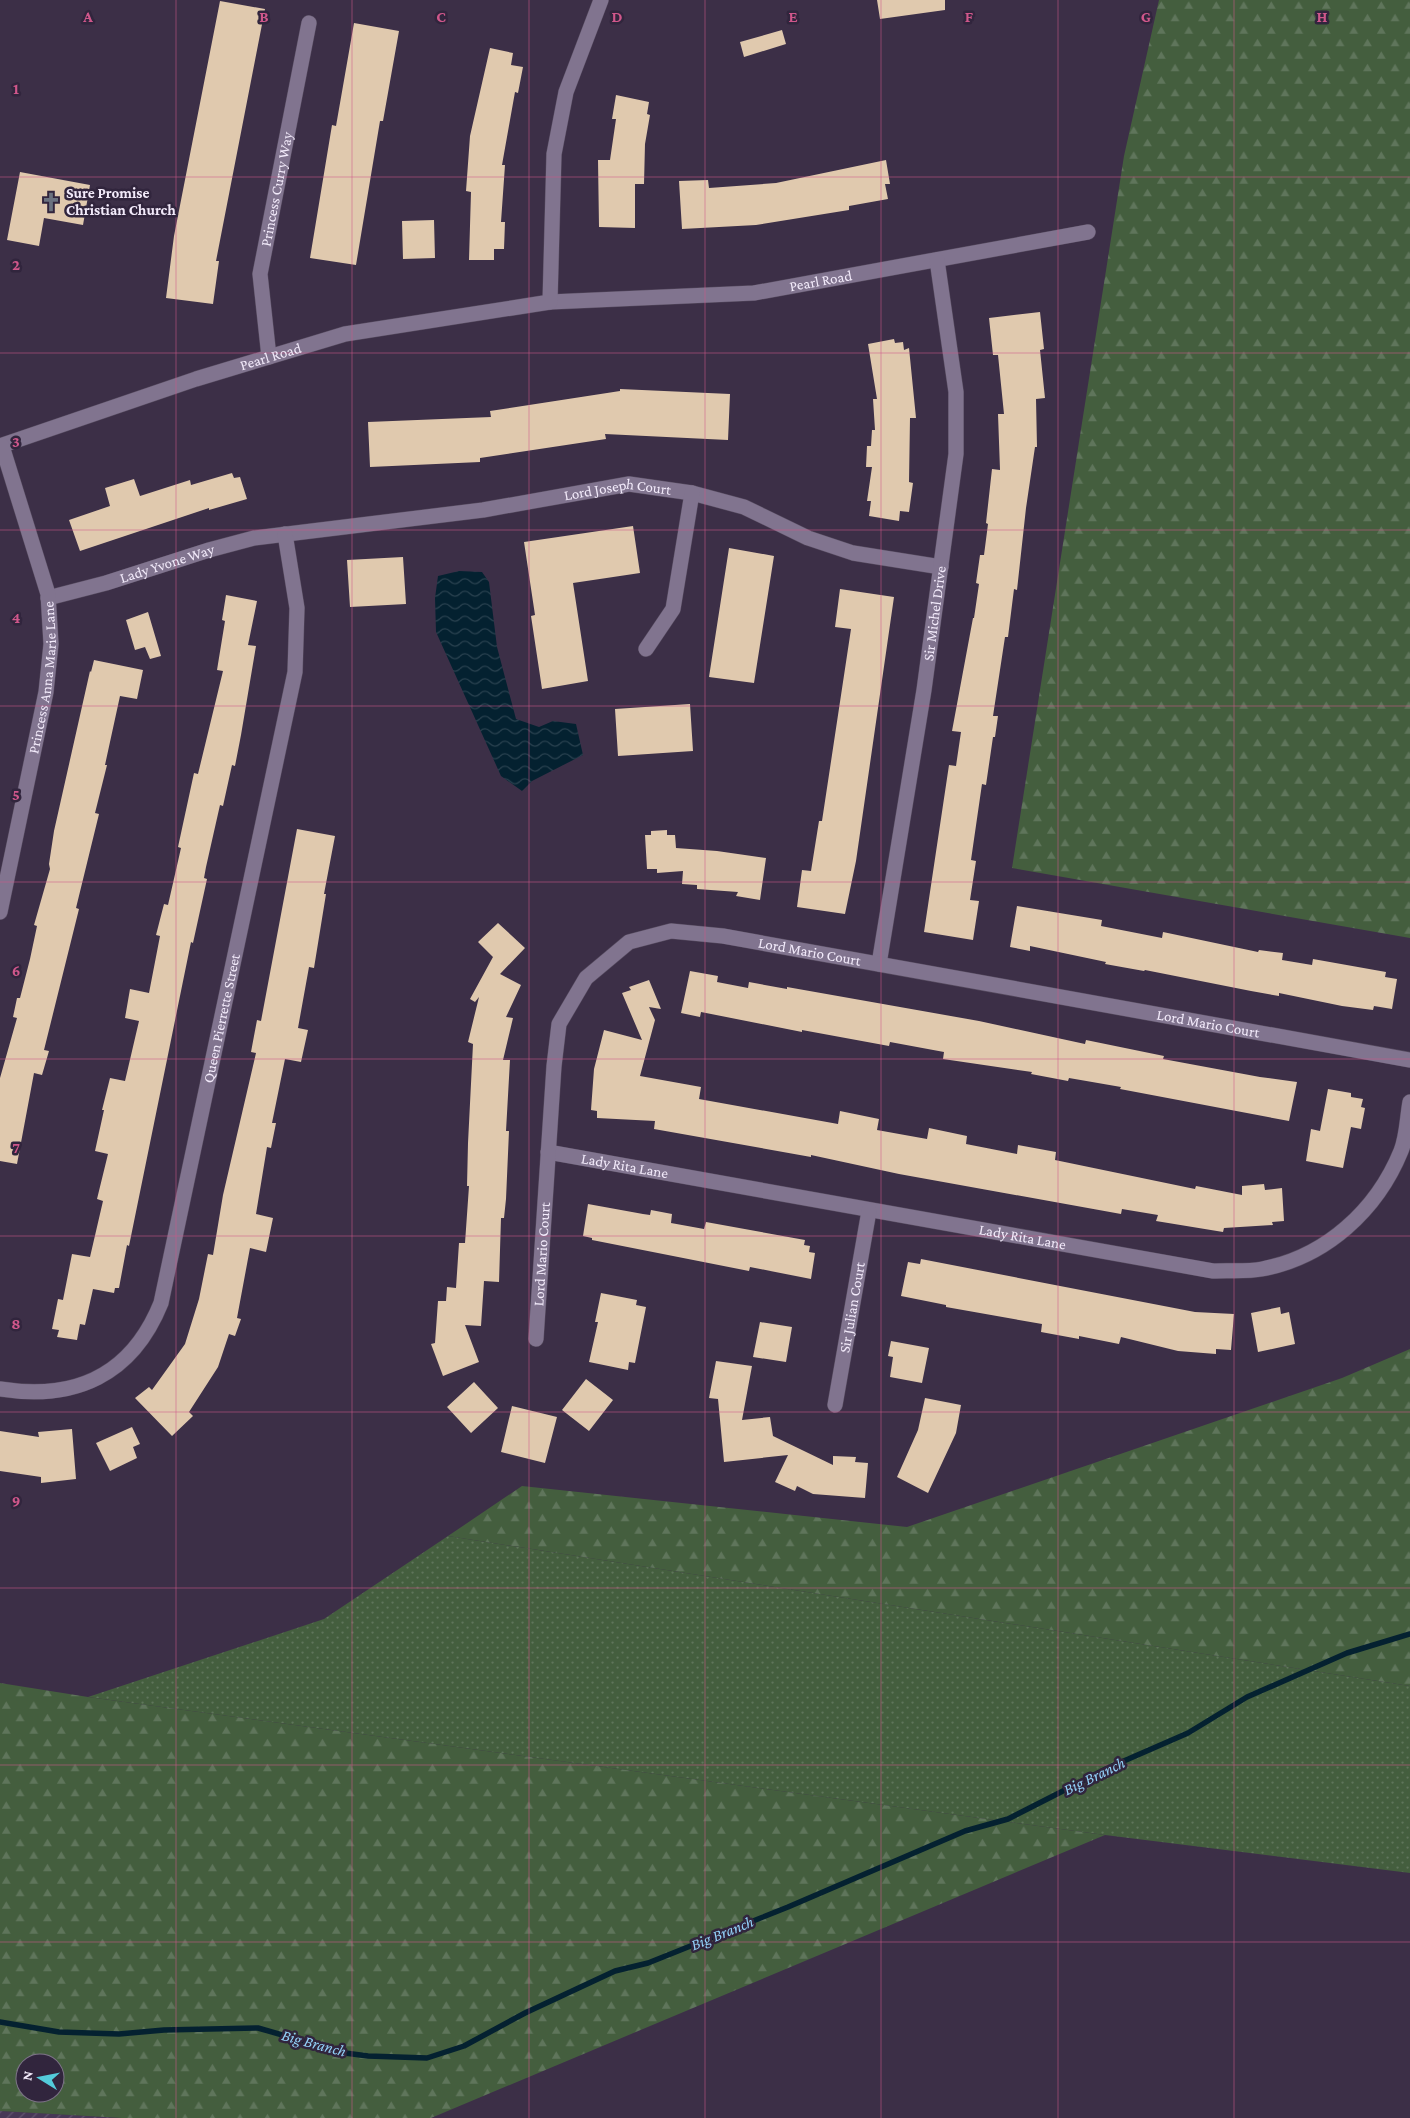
<svg xmlns="http://www.w3.org/2000/svg" width="1410" height="2118" font-family="'Crimson Pro',serif">
  <defs>
    <pattern id="industrial-furrows" width="10" height="10" patternUnits="userSpaceOnUse" patternTransform="scale(1.25)"><rect width="10" height="10" fill="#473856"/><path d="M-1 1l2-2M0 10L10 0M9 11l2-2" fill="none" stroke="#62556f"/></pattern>
    <pattern id="grass-dots" width="8" height="8" patternUnits="userSpaceOnUse" patternTransform="scale(1.25)"><rect width="8" height="8" fill="#445e3e"/><path d="M2 2h.1M6 6h.1" fill="none" stroke="#5f755b" stroke-width="1.8" stroke-linecap="round"/></pattern>
    <pattern id="forest-firs" width="22" height="20" patternUnits="userSpaceOnUse" patternTransform="scale(1.25)"><rect width="22" height="20" fill="#445e3e"/><path d="M5 1l3.5 6h-7zM16 11l3.5 6h-7z" fill="#5f755b"/></pattern>
    <pattern id="water-waves" width="16" height="10" patternUnits="userSpaceOnUse" patternTransform="scale(1.25)"><rect width="16" height="10" fill="#042130"/><path d="M0 5q4-4 8 0t8 0" fill="none" stroke="#29414f"/></pattern>
  </defs>
  <rect width="100%" height="100%" fill="#3c2f47"/>
  <path fill="url(#industrial-furrows)" d="M 0,2111 L 122,2118 L 0,2118 Z"/>
  <path fill="url(#grass-dots)" d="M 448,1536 L 1410,1686 L 1410,1873 L 1105,1835 L 88,1697 L 324,1619 Z"/>
  <path fill="url(#forest-firs)" fill-rule="evenodd" d="M 1159,0 L 1410,0 L 1410,938 L 1012,868 L 1124,156 Z
    M 1410,1349 L 1410,1686 L 448,1536 L 522,1486 L 907,1527 L 1342,1378 Z
    M 0,1683 L 88,1697 L 1105,1835 L 431,2118 L 122,2118 L 0,2111 ZM 25,2063 L 55,2063 L 55,2093 L 25,2093 Z"/>
  <path fill="url(#water-waves)" d="M 459,571 L 482,572 L 489,582 L 497,647 L 516,719 L 539,727 L 553,721 L 576,724 L 583,755 L 532,781 L 522,791 L 501,776 L 436,632 L 435,598 L 438,576 Z"/>
  <g fill="none" stroke-linecap="round" stroke-linejoin="round">
    <path stroke="#042130" stroke-width="5.5" d="M 0,2022 L 59,2032 L 119,2034 L 164,2030 L 258,2028 L 345,2053 L 368,2056 L 427,2058 L 464,2046 L 525,2013 L 615,1971 L 648,1963 L 788,1907 L 965,1831 L 1008,1819 L 1110,1767 L 1188,1733 L 1247,1697 L 1347,1653 L 1410,1634"/>
  </g>
  <path fill="#e0c9ae" d="M 877,0 L 945,0 L 945,10 L 880,19 Z
    M 220,1 L 265,9 L 216,261 L 219,261 L 213,304 L 166,298 L 174,236 Z
    M 354,23 L 399,31 L 383,121 L 380,121 L 356,265 L 310,258 L 332,125 L 336,126 Z
    M 782,30 L 786,44 L 744,57 L 740,42 Z
    M 490,48 L 513,53 L 511,65 L 523,67 L 518,93 L 515,92 L 502,165 L 505,165 L 501,222 L 505,222 L 504,249 L 494,249 L 494,260 L 469,260 L 471,192 L 466,191 L 470,136 Z
    M 616,95 L 649,102 L 647,114 L 650,115 L 645,144 L 644,184 L 635,184 L 635,228 L 599,227 L 598,160 L 610,160 L 616,119 L 612,119 Z
    M 886,160 L 890,184 L 885,184 L 888,199 L 849,206 L 849,210 L 756,225 L 682,229 L 679,181 L 708,180 L 709,188 L 776,183 Z
    M 20,172 L 90,185 L 83,225 L 44,218 L 39,246 L 7,240 Z
    M 434,220 L 435,258 L 403,259 L 402,221 Z
    M 1040,312 L 1044,349 L 1040,350 L 1045,398 L 1036,399 L 1037,447 L 1035,447 L 1026,508 L 1017,590 L 1014,589 L 1008,637 L 1005,637 L 993,716 L 998,716 L 995,737 L 993,737 L 986,785 L 982,784 L 971,860 L 976,861 L 970,900 L 979,901 L 973,940 L 924,932 L 949,765 L 956,766 L 961,732 L 952,731 L 973,618 L 974,618 L 979,584 L 976,583 L 980,555 L 984,555 L 988,524 L 986,523 L 992,469 L 1000,470 L 998,414 L 1004,414 L 998,355 L 993,355 L 989,318 Z
    M 894,339 L 895,343 L 903,342 L 904,350 L 909,348 L 916,418 L 910,418 L 909,482 L 913,483 L 909,512 L 900,511 L 899,521 L 869,516 L 871,501 L 867,501 L 872,467 L 866,467 L 867,446 L 871,446 L 872,430 L 875,430 L 873,399 L 877,399 L 868,344 Z
    M 620,389 L 730,394 L 728,440 L 605,434 L 606,439 L 480,458 L 480,462 L 370,467 L 368,422 L 491,417 L 490,411 L 620,391 Z
    M 232,473 L 234,478 L 240,477 L 247,499 L 209,510 L 209,508 L 80,551 L 69,520 L 110,506 L 105,488 L 134,479 L 140,496 L 190,480 L 191,485 Z
    M 633,526 L 640,573 L 573,583 L 588,681 L 542,689 L 531,616 L 535,615 L 524,542 Z
    M 729,548 L 774,556 L 754,683 L 709,677 Z
    M 403,557 L 406,604 L 350,607 L 347,560 Z
    M 840,589 L 894,597 L 856,861 L 845,914 L 797,907 L 802,870 L 811,871 L 819,821 L 822,821 L 851,629 L 835,627 Z
    M 226,595 L 257,601 L 248,645 L 256,646 L 241,735 L 235,766 L 232,765 L 223,806 L 220,805 L 206,867 L 204,878 L 207,879 L 193,943 L 191,942 L 129,1246 L 127,1245 L 119,1288 L 115,1288 L 114,1293 L 93,1289 L 85,1325 L 80,1324 L 77,1340 L 57,1337 L 59,1330 L 52,1329 L 58,1299 L 63,1300 L 72,1254 L 90,1257 L 103,1201 L 97,1199 L 108,1154 L 95,1151 L 104,1110 L 102,1110 L 110,1078 L 125,1081 L 139,1021 L 125,1018 L 130,989 L 149,993 L 160,936 L 156,935 L 164,904 L 168,905 L 181,848 L 178,847 L 194,773 L 198,774 L 223,671 L 217,670 L 225,621 L 222,620 Z
    M 148,612 L 161,656 L 150,659 L 145,647 L 135,650 L 126,620 Z
    M 94,660 L 143,670 L 137,699 L 120,696 L 105,765 L 107,765 L 95,813 L 99,814 L 76,908 L 79,909 L 44,1050 L 49,1051 L 42,1075 L 34,1073 L 17,1164 L 0,1161 L 0,1078 L 17,1018 L 13,1017 L 17,998 L 20,998 L 30,959 L 37,926 L 34,925 L 50,869 L 49,864 L 54,831 L 90,671 L 91,672 Z
    M 690,704 L 693,751 L 618,756 L 615,709 Z
    M 297,829 L 335,836 L 324,894 L 326,894 L 314,968 L 309,967 L 298,1028 L 308,1030 L 301,1062 L 285,1059 L 272,1123 L 276,1123 L 271,1148 L 267,1147 L 256,1214 L 273,1218 L 266,1252 L 250,1248 L 237,1318 L 241,1319 L 235,1336 L 229,1334 L 218,1367 L 189,1412 L 193,1416 L 172,1436 L 135,1398 L 149,1387 L 152,1390 L 185,1344 L 199,1299 L 208,1254 L 213,1255 L 223,1195 L 256,1053 L 251,1052 L 257,1020 L 261,1021 Z
    M 667,830 L 667,835 L 675,835 L 676,848 L 717,851 L 766,858 L 760,900 L 736,896 L 738,892 L 697,889 L 697,885 L 682,884 L 683,871 L 657,873 L 657,869 L 647,869 L 645,835 L 651,835 L 651,831 Z
    M 1017,906 L 1102,920 L 1101,926 L 1162,938 L 1163,932 L 1258,952 L 1259,950 L 1283,953 L 1282,960 L 1312,965 L 1313,959 L 1386,972 L 1385,977 L 1397,979 L 1392,1009 L 1374,1006 L 1373,1010 L 1342,1006 L 1279,993 L 1279,996 L 1251,991 L 1145,970 L 1144,971 L 1105,964 L 1106,962 L 1030,946 L 1030,951 L 1010,947 Z
    M 498,923 L 525,948 L 500,974 L 521,985 L 506,1017 L 513,1018 L 503,1060 L 510,1060 L 506,1131 L 509,1131 L 506,1199 L 504,1218 L 501,1218 L 499,1282 L 484,1281 L 481,1326 L 465,1325 L 479,1362 L 443,1376 L 431,1344 L 435,1343 L 438,1301 L 446,1301 L 447,1287 L 456,1288 L 459,1243 L 465,1243 L 469,1186 L 467,1186 L 468,1143 L 473,1044 L 468,1042 L 479,997 L 475,1002 L 470,999 L 493,957 L 478,942 Z
    M 690,971 L 718,976 L 717,982 L 748,988 L 749,982 L 787,989 L 787,987 L 979,1021 L 1085,1044 L 1086,1040 L 1164,1056 L 1163,1059 L 1260,1077 L 1297,1082 L 1289,1121 L 1120,1089 L 1121,1087 L 1069,1078 L 1068,1081 L 1031,1074 L 1032,1072 L 943,1059 L 944,1052 L 890,1042 L 889,1046 L 802,1030 L 802,1032 L 701,1012 L 700,1017 L 681,1013 Z
    M 649,980 L 661,1009 L 649,1007 L 655,1020 L 640,1076 L 701,1087 L 699,1099 L 838,1124 L 840,1111 L 879,1119 L 877,1130 L 927,1139 L 929,1128 L 967,1136 L 966,1144 L 1017,1154 L 1018,1145 L 1056,1152 L 1055,1160 L 1195,1189 L 1196,1186 L 1242,1195 L 1242,1186 L 1264,1184 L 1265,1190 L 1282,1188 L 1284,1221 L 1272,1222 L 1273,1225 L 1224,1228 L 1223,1232 L 1156,1221 L 1158,1215 L 1122,1209 L 1121,1214 L 899,1174 L 811,1155 L 811,1157 L 654,1129 L 655,1121 L 597,1118 L 597,1111 L 591,1110 L 594,1069 L 604,1030 L 642,1040 L 622,993 L 631,990 L 629,987 Z
    M 1328,1089 L 1351,1093 L 1351,1097 L 1363,1099 L 1361,1107 L 1365,1108 L 1361,1129 L 1351,1127 L 1343,1168 L 1306,1161 L 1311,1129 L 1320,1131 Z
    M 588,1204 L 643,1214 L 650,1215 L 651,1210 L 672,1214 L 671,1223 L 704,1229 L 706,1222 L 805,1240 L 804,1245 L 810,1246 L 809,1252 L 815,1253 L 811,1279 L 750,1267 L 749,1271 L 592,1240 L 592,1238 L 583,1236 Z
    M 921,1259 L 1195,1312 L 1234,1314 L 1231,1350 L 1216,1349 L 1216,1354 L 1178,1351 L 1121,1337 L 1119,1344 L 1079,1336 L 1079,1339 L 1041,1332 L 1042,1324 L 946,1307 L 946,1305 L 901,1296 L 908,1262 L 920,1264 Z
    M 601,1293 L 637,1300 L 636,1305 L 646,1307 L 635,1363 L 629,1362 L 628,1370 L 589,1362 L 598,1322 L 595,1322 Z
    M 1280,1307 L 1281,1314 L 1289,1312 L 1295,1344 L 1258,1352 L 1251,1313 Z
    M 760,1322 L 792,1327 L 786,1362 L 753,1357 Z
    M 891,1341 L 929,1348 L 922,1383 L 890,1377 L 893,1357 L 888,1356 Z
    M 716,1361 L 752,1366 L 742,1420 L 770,1417 L 773,1436 L 833,1465 L 833,1456 L 856,1457 L 855,1462 L 868,1463 L 865,1498 L 813,1494 L 797,1486 L 795,1491 L 775,1482 L 788,1455 L 724,1462 L 718,1399 L 709,1398 Z
    M 586,1379 L 613,1400 L 589,1431 L 562,1410 Z
    M 474,1382 L 498,1408 L 471,1433 L 447,1407 Z
    M 925,1398 L 961,1405 L 956,1433 L 928,1493 L 897,1477 L 918,1430 Z
    M 512,1406 L 557,1417 L 545,1463 L 501,1452 Z
    M 132,1427 L 140,1444 L 133,1447 L 137,1458 L 110,1471 L 96,1443 Z
    M 72,1429 L 76,1479 L 41,1483 L 41,1477 L 0,1471 L 0,1431 L 39,1437 L 38,1432 Z"/>
  <g fill="none" stroke-linecap="round" stroke-linejoin="round">
    <defs>
      <g id="street">
        <path id="s1" d="M 550,302 L 754,293 L 1088,232"/>
        <path id="s2" d="M 269,357 L 260,274 L 309,23"/>
        <path id="s3" d="M 0,446 L 196,379 L 345,334 L 550,302 L 554,154 L 566,92 L 601,0"/>
        <path id="s4" d="M 48,598 L 106,583 L 209,550 L 254,538 L 483,510 L 629,484 L 692,493 L 744,507 L 808,538 L 853,553 L 941,567"/>
        <path d="M 646,649 L 673,609 L 692,493"/>
        <path id="s5" d="M 0,912 L 46,692 L 51,644 L 48,594 L 2,446"/>
        <path id="s6" d="M 879,964 L 924,690 L 956,454 L 956,392 L 937,260"/>
        <path id="s7" d="M 548,1152 L 1213,1271 C 1229,1270 1246,1272 1262,1269 C 1326,1257 1377,1210 1401,1151 C 1407,1136 1407,1118 1410,1102"/>
        <path id="s8" d="M 536,1339 L 554,1066 L 559,1024 L 586,978 L 629,942 L 671,931 L 723,936 L 1410,1060"/>
        <path id="s9" d="M 0,1389 C 75,1401 132,1375 161,1303 L 295,672 L 297,608 L 285,534"/>
        <path id="s10" d="M 835,1405 L 869,1211"/>
      </g>
    </defs>
    <use href="#street" stroke="#554a5e" stroke-width="16"/>
    <use href="#street" stroke="#81748f" stroke-width="15"/>
  </g>
  <path fill="none" stroke="#d0578b" stroke-width="1" stroke-opacity="0.55" d="M 176,0 L 176,2118M 352,0 L 352,2118M 529,0 L 529,2118M 705,0 L 705,2118M 881,0 L 881,2118M 1058,0 L 1058,2118M 1234,0 L 1234,2118M 0,177 L 1410,177M 0,353 L 1410,353M 0,530 L 1410,530M 0,706 L 1410,706M 0,882 L 1410,882M 0,1059 L 1410,1059M 0,1236 L 1410,1236M 0,1412 L 1410,1412M 0,1588 L 1410,1588M 0,1765 L 1410,1765M 0,1942 L 1410,1942"/>
  <defs>
    <symbol id="church-bare" viewBox="-9 -9 18 18"><path d="M-1.2-6h2.4v3.5h3.3v2.4h-3.3V6h-2.4V-.1h-3.3v-2.4h3.3Z" fill="#6b7280" stroke="#31253d" stroke-width="2.5" paint-order="stroke"/></symbol>
  </defs>
  <g fill-rule="evenodd">
    <use href="#church-bare" x="37" y="188" width="28" height="28"/>
  </g>
  <g text-anchor="middle" dominant-baseline="central" stroke-width="5" stroke-linejoin="round" paint-order="stroke">
    <g font-size="15" fill="#f2eafa" stroke="#31253d">
      <text stroke="none"><textPath href="#s2" startOffset="170">Princess Curry Way</textPath></text>
      <text stroke="none"><textPath href="#s1" startOffset="272">Pearl Road</textPath></text>
      <text stroke="none"><textPath href="#s3" startOffset="285">Pearl Road</textPath></text>
      <text stroke="none"><textPath href="#s4" startOffset="582">Lord Joseph Court</textPath></text>
      <text stroke="none"><textPath href="#s4" startOffset="124">Lady Yvone Way</textPath></text>
      <text stroke="none"><textPath href="#s6" startOffset="355">Sir Michel Drive</textPath></text>
      <text stroke="none"><textPath href="#s5" startOffset="239">Princess Anna Marie Lane</textPath></text>
      <text stroke="none"><textPath href="#s8" startOffset="609">Lord Mario Court</textPath></text>
      <text stroke="none"><textPath href="#s9" startOffset="491">Queen Pierrette Street</textPath></text>
      <text stroke="none"><textPath href="#s8" startOffset="1014">Lord Mario Court</textPath></text>
      <text stroke="none"><textPath href="#s7" startOffset="78">Lady Rita Lane</textPath></text>
      <text stroke="none"><textPath href="#s7" startOffset="482">Lady Rita Lane</textPath></text>
      <text stroke="none"><textPath href="#s8" startOffset="85">Lord Mario Court</textPath></text>
      <text stroke="none"><textPath href="#s10" startOffset="99">Sir Julian Court</textPath></text>
    </g>
    <g font-size="15" font-weight="bold" fill="#f2eafa" stroke="#31253d" text-anchor="start">
      <text x="66" y="193">Sure Promise<tspan x="66" dy="17">Christian Church</tspan></text>
    </g>
    <g font-size="16" font-style="italic" fill="#93d2fa" stroke="#31253d">
      <text transform="translate(1094 1776) rotate(-26)">Big Branch</text>
      <text transform="translate(722 1933) rotate(-22)">Big Branch</text>
      <text transform="translate(314 2043) rotate(15)">Big Branch</text>
    </g>
  </g>
  <g font-size="16" text-anchor="middle" font-weight="bold" fill="#d0578b" stroke="#31253d" stroke-width="5" stroke-linejoin="round" paint-order="stroke">
    <text x="88" y="22">A</text>
    <text x="264" y="22">B</text>
    <text x="441" y="22">C</text>
    <text x="617" y="22">D</text>
    <text x="793" y="22">E</text>
    <text x="969" y="22">F</text>
    <text x="1146" y="22">G</text>
    <text x="1322" y="22">H</text>
    <text x="16" y="94">1</text>
    <text x="16" y="270">2</text>
    <text x="16" y="447">3</text>
    <text x="16" y="623">4</text>
    <text x="16" y="800">5</text>
    <text x="16" y="976">6</text>
    <text x="16" y="1153">7</text>
    <text x="16" y="1329">8</text>
    <text x="16" y="1506">9</text>
  </g>
  <g transform="translate(40 2078) rotate(280)"><circle r="24" fill="#31253d" stroke="#7e7489"/>
  <path d="M0-4L9 19L0 12L-9 19Z" fill="#53cbda"/>
  <text y="-8" font-size="14" font-weight="bold" text-anchor="middle" fill="#f2eafa">N</text>
  </g>
</svg>
